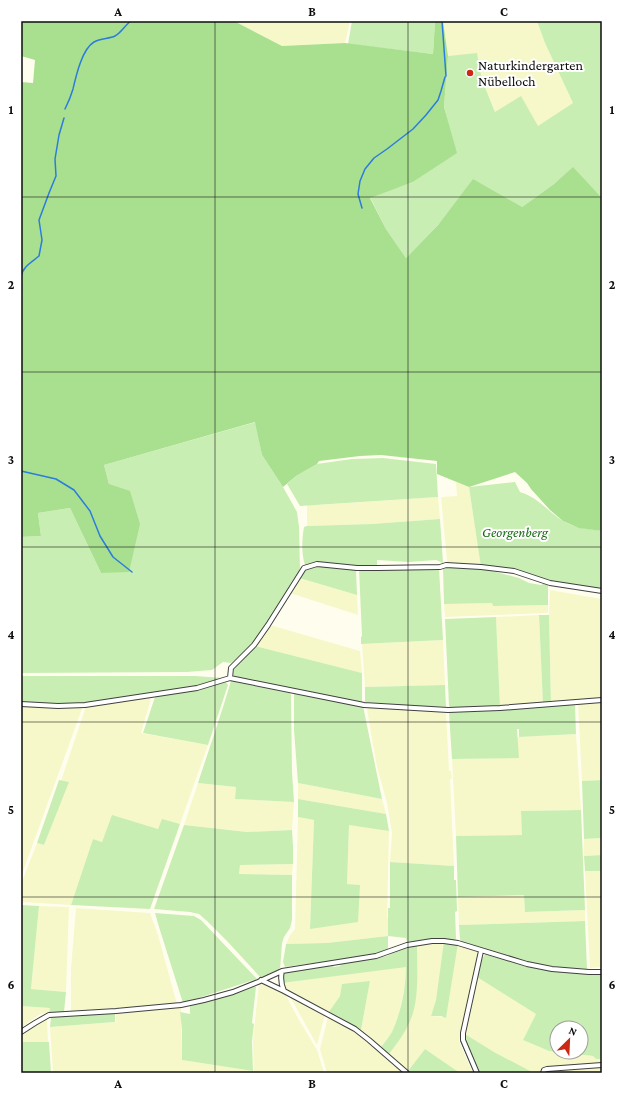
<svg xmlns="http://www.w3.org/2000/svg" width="623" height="1094" font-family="'Crimson Pro',serif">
  <rect width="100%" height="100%" fill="#fffeee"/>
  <path fill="#f6f8ca" d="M 234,21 L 350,21 L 345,43 L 282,46 Z
    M 435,21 L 537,21 L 545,43 L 573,103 L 538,127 L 495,112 L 482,80 L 477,54 L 448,56 L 443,21 Z
    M 456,482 L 469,487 L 481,566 L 449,564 L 447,561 L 441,497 L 457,496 Z
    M 438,497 L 440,519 L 372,524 L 307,526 L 307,505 L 319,505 Z
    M 298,578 L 357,595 L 358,615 L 290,593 Z
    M 550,590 L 602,599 L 602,697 L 551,702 L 549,615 Z
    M 492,603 L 493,606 L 548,605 L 548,613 L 445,617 L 444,604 Z
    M 539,615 L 543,705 L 500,708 L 496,617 Z
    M 270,625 L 360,651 L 362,673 L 255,646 Z
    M 443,640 L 445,685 L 365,687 L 362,644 Z
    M 149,698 L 151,699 L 141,733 L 208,745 L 180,824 L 162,820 L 158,829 L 112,816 L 102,842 L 93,839 L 71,905 L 21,902 L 21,884 L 37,843 L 44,845 L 68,782 L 61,781 L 86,706 Z
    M 602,702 L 602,780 L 582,781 L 578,704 Z
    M 21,705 L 83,706 L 21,877 Z
    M 368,707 L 446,711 L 449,771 L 451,771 L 452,779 L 450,779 L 454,866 L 390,862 L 392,833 L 387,803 L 377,767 L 367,710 Z
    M 576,734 L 581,810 L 521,811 L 523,835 L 456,836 L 452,759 L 518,758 L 517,737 Z
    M 198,783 L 236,787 L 235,799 L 294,802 L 292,830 L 247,832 L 184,825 Z
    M 298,783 L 382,799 L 386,814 L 298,799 Z
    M 298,817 L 314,820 L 310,928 L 359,885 L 347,884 L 349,824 L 389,831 L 387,918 L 388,918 L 388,936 L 327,943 L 286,944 L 290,935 L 295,929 Z
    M 602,838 L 602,855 L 584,856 L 584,839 Z
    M 293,864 L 292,875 L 239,874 L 240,865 Z
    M 585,871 L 602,871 L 602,967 L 590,968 Z
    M 524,895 L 525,912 L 585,910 L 585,921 L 459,925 L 458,897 Z
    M 39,906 L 69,907 L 66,992 L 31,989 Z
    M 76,908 L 150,913 L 158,935 L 177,1004 L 71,1011 L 71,968 Z
    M 432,942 L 444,942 L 436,1000 L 431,1016 L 446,1017 L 457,945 L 478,951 L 479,954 L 459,1041 L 473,1073 L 460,1073 L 425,1049 L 408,1071 L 389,1054 L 403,1035 L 417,965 L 417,945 Z
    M 406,966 L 406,981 L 399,1013 L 392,1033 L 381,1047 L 370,1037 L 361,1030 L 370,981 L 340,996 L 328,1013 L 286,990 L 282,983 Z
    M 477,977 L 536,1014 L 523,1040 L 549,1051 L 593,1056 L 596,1059 L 602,1059 L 602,1063 L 547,1067 L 544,1069 L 542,1073 L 534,1073 L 494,1052 L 465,1034 Z
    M 263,982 L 284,992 L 299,1020 L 317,1050 L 324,1073 L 254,1073 L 253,1042 L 255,1020 L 259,984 Z
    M 289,995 L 325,1015 L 317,1045 Z
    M 181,1005 L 182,1060 L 253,1071 L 253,1073 L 53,1073 L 50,1027 L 116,1022 L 116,1011 Z
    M 21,1006 L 50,1008 L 49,1013 L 40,1014 L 21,1028 Z
    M 328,1017 L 357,1034 L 403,1073 L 327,1073 L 320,1049 Z
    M 45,1019 L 47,1020 L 48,1042 L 21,1042 L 21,1035 L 36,1024 Z
    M 602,1065 L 602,1073 L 554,1073 L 554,1069 Z"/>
  <path fill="#c9eeb3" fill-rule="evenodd" d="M 352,21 L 435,21 L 433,54 L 348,44 Z
    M 537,21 L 602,21 L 602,198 L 573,168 L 554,184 L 522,207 L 439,224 L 406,258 L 386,229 L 370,197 L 413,182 L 456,153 L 444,107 L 448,56 L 477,53 L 482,80 L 495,112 L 521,96 L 538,126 L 573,103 L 545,43 Z
    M 256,422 L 262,455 L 283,487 L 297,512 L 299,527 L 300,569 L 297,575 L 267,624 L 253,645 L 231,663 L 223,662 L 212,670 L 187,672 L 21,673 L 21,537 L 41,536 L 38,513 L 70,508 L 101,573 L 109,484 L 104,465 Z
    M 383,458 L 436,464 L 438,497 L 300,506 L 287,484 L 296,476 L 317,464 L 352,459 Z
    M 515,482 L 520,492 C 538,497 548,512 563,521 C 575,528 589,529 602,531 L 602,591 L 550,583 L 514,571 L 481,567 L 469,487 Z
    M 440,519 L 443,563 L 436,560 L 409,562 L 377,560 L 377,566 L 354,565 L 322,562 L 305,565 C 301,553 302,539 304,527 L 307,526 L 372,524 Z
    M 318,565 L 356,569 L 357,595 L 299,578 L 304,570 Z
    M 445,566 L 481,568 L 519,578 L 529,583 L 541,585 L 545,583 L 548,584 L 548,605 L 493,606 L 492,603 L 444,604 L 443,569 Z
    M 439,568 L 443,640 L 361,644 L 361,637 L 362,636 L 359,569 Z
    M 539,615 L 549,615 L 551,704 L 543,705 Z
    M 496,617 L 500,706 L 451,708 L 449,706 L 445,619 Z
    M 255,646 L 362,673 L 362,702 L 292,690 L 233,676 L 234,669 Z
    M 21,676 L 195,676 L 223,678 L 225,679 L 196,687 L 83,703 L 57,704 L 21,701 Z
    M 231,681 L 290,693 L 291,695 L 292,772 L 294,802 L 235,799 L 236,787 L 198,783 C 209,749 221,715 231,681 Z
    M 226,682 L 228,685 L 208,745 L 143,733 L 155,697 L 197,690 Z
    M 445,685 L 446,707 L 413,706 L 365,702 L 365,687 Z
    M 294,693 L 363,706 L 382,799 L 298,783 L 294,730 Z
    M 575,704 L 576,734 L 519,737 L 519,729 L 517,729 L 519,758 L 452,759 L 449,713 L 451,711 L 513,709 Z
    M 59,780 L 69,782 L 44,845 L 37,843 Z
    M 602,780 L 602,838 L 584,839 L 582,781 Z
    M 298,799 L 386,814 L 389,831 L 349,825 L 347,884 L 360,885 L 358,922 L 310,929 L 314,820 L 298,817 Z
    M 581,810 L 585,910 L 525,912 L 524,895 L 458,897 L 456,836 L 522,835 L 521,811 Z
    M 112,815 L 158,829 L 162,819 L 180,824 L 150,909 L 71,905 L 93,839 L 102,842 Z
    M 184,825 L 247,832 L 292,830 L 293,846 L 293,864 L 240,865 L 239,874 L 292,875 L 292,920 L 290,928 L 284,937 L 282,943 L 280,970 L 261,978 L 227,941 L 207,921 L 199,914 L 190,912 L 154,909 Z
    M 602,855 L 602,871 L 585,871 L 584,856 Z
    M 390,862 L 454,866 L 454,880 L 456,880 L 457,911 L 455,912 L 456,938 L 455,941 C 439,938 424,939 407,942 L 406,938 L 388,936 L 388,952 L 329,964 L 329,961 L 285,967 L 283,962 L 286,944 L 327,943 L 388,936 L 388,908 L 390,908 Z
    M 21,905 L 39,906 L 31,989 L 66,992 L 64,1012 L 49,1013 L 50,1008 L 21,1006 Z
    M 155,913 L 194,916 L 201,920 L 257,979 L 183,1003 L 159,927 Z
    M 585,921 L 587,969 L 564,968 L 524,961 L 462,943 L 460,939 L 459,925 Z
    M 444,941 L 458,943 L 446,1018 L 441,1016 L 431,1016 L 436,1000 Z
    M 417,945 C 417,967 419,992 413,1013 C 408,1029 399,1041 389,1054 L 381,1047 C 385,1042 389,1037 392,1032 C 401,1012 406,988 406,967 L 282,983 L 283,972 L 332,965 L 334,967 L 340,966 L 341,964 L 387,956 L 405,947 Z
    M 485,954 L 519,964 L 548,970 L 596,974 L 602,974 L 602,1059 L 596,1059 L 593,1056 L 549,1051 L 523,1040 L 536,1014 L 477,977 L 482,959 ZM 557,1028 L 581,1028 L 581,1052 L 557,1052 Z
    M 370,981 L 361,1030 L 328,1013 L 340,996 L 342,984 Z
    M 254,985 L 256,987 L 252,1023 L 254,1024 L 252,1041 L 253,1071 L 182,1060 L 182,1029 L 180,1012 L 190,1014 L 190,1005 Z
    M 115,1013 L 115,1022 L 50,1027 L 51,1017 Z
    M 465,1034 L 494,1052 L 534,1073 L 479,1073 L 465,1041 Z
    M 21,1042 L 49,1042 L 51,1073 L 21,1073 Z
    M 425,1049 L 460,1073 L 410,1073 L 408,1071 Z"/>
  <path fill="#a9e090" d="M 21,21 L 234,21 L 282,46 L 345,43 L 433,54 L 435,21 L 443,21 L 448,56 L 444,107 L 457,153 L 413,182 L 370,198 L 386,229 L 406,258 L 439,224 L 473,179 L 522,207 L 554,184 L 573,167 L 602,198 L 602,531 L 579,528 L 563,521 L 550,510 L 531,489 L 527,483 L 515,472 L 469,487 L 437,474 L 437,461 L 381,455 L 360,456 L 319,461 L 317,464 L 296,476 L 283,487 L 262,455 L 255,422 L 104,465 L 109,484 L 130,491 L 140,524 L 129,572 L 101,573 L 70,508 L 38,513 L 41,536 L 21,537 L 21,82 L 33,83 L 35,60 L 21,56 Z"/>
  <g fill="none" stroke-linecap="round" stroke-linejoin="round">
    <path stroke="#2b7cdc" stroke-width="1.5" d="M 442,21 L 446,76
      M 65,109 C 68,103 71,96 73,89 C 76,76 82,49 94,42 C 101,38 109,39 115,36 C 121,33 125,25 131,21
      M 362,208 L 358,194 L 360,181 L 365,169 L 374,158 L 387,149 L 413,129 L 426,115 L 438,100 L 441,91 L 445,77
      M 21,293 C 22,288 21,283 21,277 C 22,267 32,262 39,256 L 42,240 L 39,220 L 49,193 L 56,176 L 55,159 L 59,135 L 64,118
      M 21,471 L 56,479 L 74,490 L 90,511 L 100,536 L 113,557 L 132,572
      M 461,1041 L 475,1073"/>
    <defs>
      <path id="minor" d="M 230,678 L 231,668 L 254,645 L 268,625 L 304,568 L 317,564 L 357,568 L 378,568 L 440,567 L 446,565 L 481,567 L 514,571 L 550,583 L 602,591
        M 21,704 L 58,706 L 85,705 L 197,688 L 230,678 L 364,705 L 448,710 L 500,708 L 602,700
        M 282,971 C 280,979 281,984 284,991
        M 261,980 L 284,991 L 355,1029 L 369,1040 L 407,1073
        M 21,1032 L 35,1023 L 49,1015 L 116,1011 L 181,1005 L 204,1000 L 233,992 L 258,982 L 282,971 L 376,956 L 407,945 L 432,941 L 444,941 L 458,943 L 527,964 L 552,969 L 589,972 L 602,972
        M 477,1073 L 463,1040 L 463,1033 L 481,951
        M 543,1073 L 544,1070 L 547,1069 L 602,1065"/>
    </defs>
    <use href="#minor" stroke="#404040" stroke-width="6"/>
    <use href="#minor" stroke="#fff" stroke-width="4"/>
  </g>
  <path fill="none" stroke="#0d0d0d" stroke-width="1" stroke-opacity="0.55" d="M 215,21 L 215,1073M 408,21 L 408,1073M 21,197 L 602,197M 21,372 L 602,372M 21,547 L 602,547M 21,722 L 602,722M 21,897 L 602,897"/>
  <circle fill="#cc2816" stroke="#fff" stroke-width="1.5" cx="470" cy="73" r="4"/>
  <g text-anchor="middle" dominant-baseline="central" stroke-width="4" stroke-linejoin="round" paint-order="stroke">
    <g font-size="14" fill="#0d0d0d" stroke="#fff" text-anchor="start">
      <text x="478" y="65">Naturkindergarten<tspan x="478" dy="16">Nübelloch</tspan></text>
    </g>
    <g font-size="14" font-style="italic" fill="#1c6c17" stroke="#fff">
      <text x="515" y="532">Georgenberg</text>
    </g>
  </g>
  <rect width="623" height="1094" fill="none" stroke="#ffffff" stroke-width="44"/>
  <g transform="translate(569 1040) rotate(24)"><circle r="19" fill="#ffffff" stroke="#9e9e9e"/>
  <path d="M0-3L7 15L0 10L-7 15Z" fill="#cc2816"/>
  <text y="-6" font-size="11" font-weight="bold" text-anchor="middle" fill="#0d0d0d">N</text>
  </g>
  <rect x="22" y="22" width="579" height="1050" fill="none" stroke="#0d0d0d" stroke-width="1.5"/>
  <g font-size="13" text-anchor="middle" font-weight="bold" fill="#0d0d0d">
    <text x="118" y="16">A</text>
    <text x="312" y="16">B</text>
    <text x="504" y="16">C</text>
    <text x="11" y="114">1</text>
    <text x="612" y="114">1</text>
    <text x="11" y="289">2</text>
    <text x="612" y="289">2</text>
    <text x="11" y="464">3</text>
    <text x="612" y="464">3</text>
    <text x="11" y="639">4</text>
    <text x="612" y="639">4</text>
    <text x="11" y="814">5</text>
    <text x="612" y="814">5</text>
    <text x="11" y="989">6</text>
    <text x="612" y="989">6</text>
    <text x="118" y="1088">A</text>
    <text x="312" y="1088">B</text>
    <text x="504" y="1088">C</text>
  </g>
</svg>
